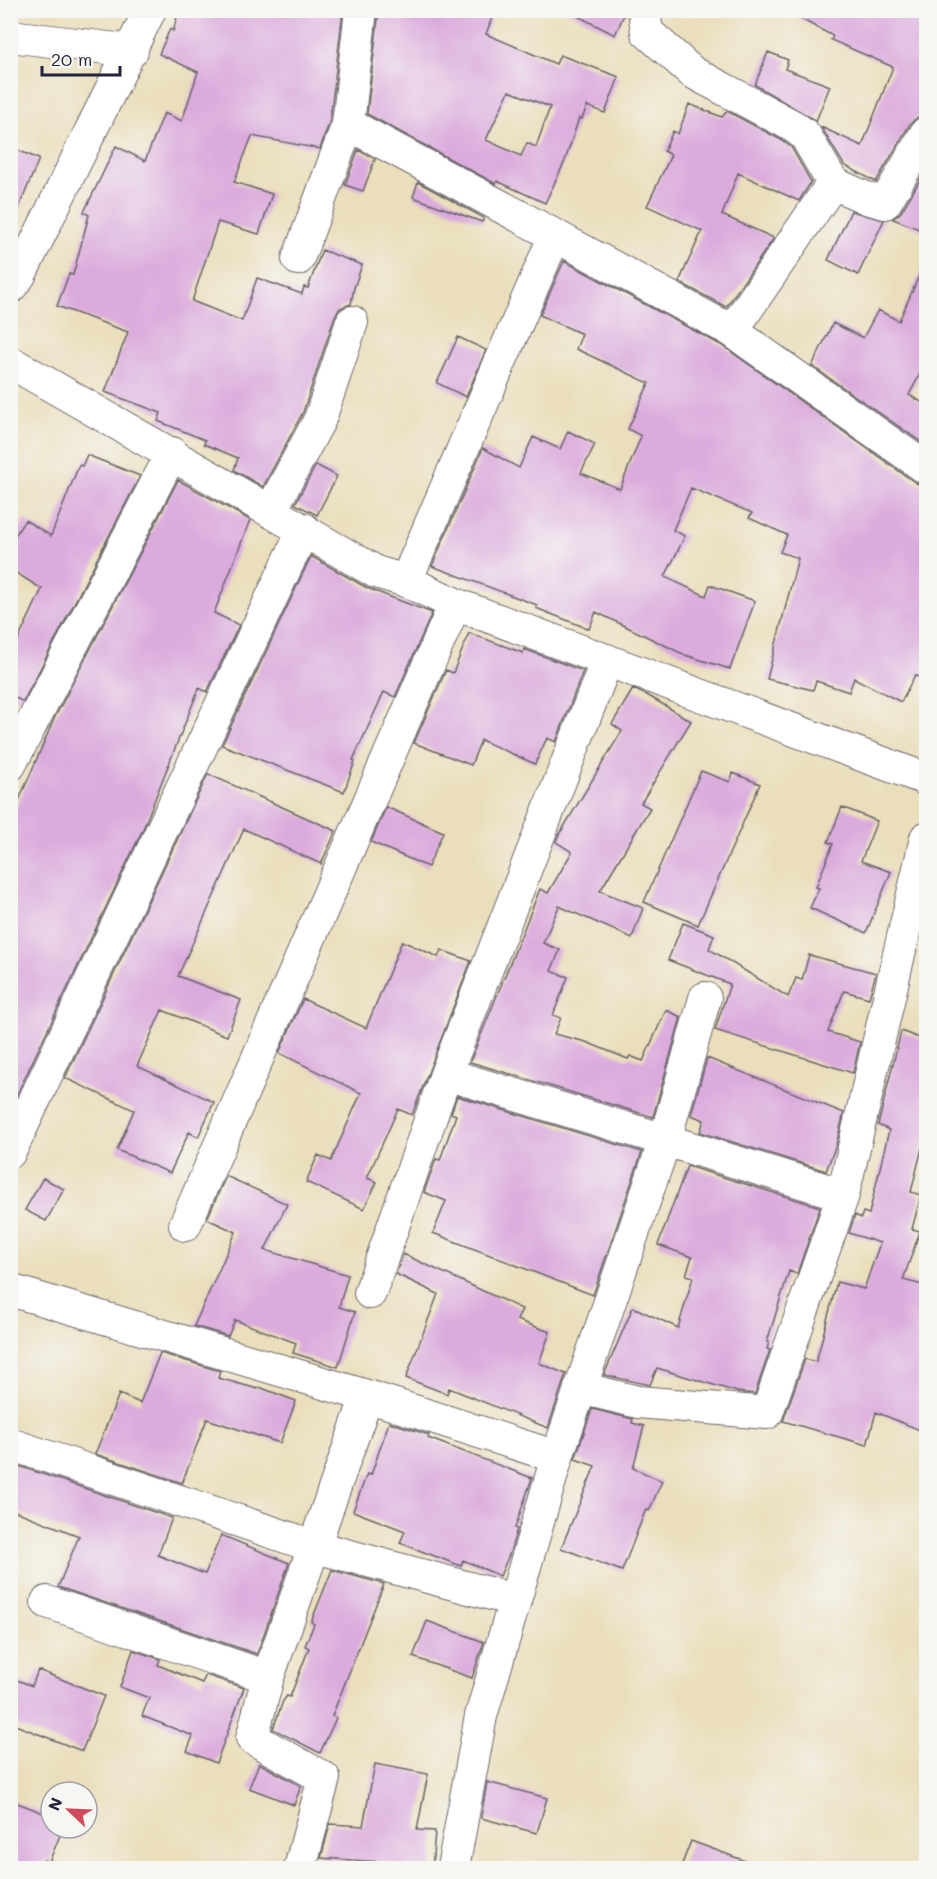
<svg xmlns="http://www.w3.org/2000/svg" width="937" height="1879" font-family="Mali,sans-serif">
  <rect width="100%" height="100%" fill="#f6f6f2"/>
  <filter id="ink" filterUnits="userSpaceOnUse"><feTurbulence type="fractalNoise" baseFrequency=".0167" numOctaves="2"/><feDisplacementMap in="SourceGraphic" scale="12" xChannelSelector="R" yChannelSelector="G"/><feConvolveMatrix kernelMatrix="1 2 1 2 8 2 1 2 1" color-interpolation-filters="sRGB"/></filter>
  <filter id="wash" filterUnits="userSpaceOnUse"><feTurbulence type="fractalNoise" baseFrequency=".008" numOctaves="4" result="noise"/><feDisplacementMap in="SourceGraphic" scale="24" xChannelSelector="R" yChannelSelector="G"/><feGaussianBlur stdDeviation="1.35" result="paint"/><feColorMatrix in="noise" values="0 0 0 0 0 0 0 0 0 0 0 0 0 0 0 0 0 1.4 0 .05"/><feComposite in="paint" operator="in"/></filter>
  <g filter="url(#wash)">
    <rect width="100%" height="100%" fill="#eadebb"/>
    <g id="blocks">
      <path fill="#dbabdd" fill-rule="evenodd" d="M 179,10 L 343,10 L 330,120 L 320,149 L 252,136 L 234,182 L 272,194 L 259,234 L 218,222 L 192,301 L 242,321 L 257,278 L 302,294 L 304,287 L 308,288 L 322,250 L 362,265 L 354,288 L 351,304 L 340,308 L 335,316 L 303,412 L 263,487 L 234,470 L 238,458 L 204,444 L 205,440 L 158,421 L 161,413 L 105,392 L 128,332 L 57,306 L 69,274 L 73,275 L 89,215 L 84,212 L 116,146 L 145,161 L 164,113 L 182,121 L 198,72 L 159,54 L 170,29 L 173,31 Z
        M 379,10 L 495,10 L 486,34 L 556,64 L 560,55 L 619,77 L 605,113 L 587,106 L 582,119 L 579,118 L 565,161 L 545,203 L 497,181 L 496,184 L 367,114 ZM 509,91 L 550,107 L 536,147 L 527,143 L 521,156 L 486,140 Z
        M 566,10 L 626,10 L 615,35 Z
        M 784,10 L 927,10 L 927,115 L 918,117 L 910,124 L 876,182 L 844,165 L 821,127 L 862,146 L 893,67 L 831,40 L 833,36 Z
        M 768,52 L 788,60 L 785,69 L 830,86 L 816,121 L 755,85 Z
        M 689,104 L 722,117 L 727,111 L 783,141 L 791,147 L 811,182 L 799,201 L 738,173 L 722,215 L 774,238 L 726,307 L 679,282 L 702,231 L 647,206 L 671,155 L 664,151 L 673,131 L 678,134 Z
        M 10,147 L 39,159 L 11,227 L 10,227 Z
        M 358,150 L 375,159 L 363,191 L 345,185 Z
        M 927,168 L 927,232 L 893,219 L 901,212 Z
        M 418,182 L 484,218 L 482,222 L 413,197 Z
        M 851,211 L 884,220 L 858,275 L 828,260 Z
        M 927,258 L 927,361 L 909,395 L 927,405 L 927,446 L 812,366 L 833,323 L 863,338 L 878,310 L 899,321 Z
        M 564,261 L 723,346 L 916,483 L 927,486 L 927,681 L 915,675 L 901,702 L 854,678 L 849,692 L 816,681 L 813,690 L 767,679 L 798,558 L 780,552 L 787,535 L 749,518 L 752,513 L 691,488 L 673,530 L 685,536 L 665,577 L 706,596 L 710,585 L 755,601 L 730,669 L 685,655 L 596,612 L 589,629 L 536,608 L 537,605 L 432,566 L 483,448 L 519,468 L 533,437 L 560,449 L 568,431 L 595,444 L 581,473 L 620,489 L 641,436 L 628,429 L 649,383 L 576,349 L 582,334 L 540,315 Z
        M 458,337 L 486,350 L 466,397 L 437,383 Z
        M 87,455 L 140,476 L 23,702 L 10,695 L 10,637 L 18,640 L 42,589 L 10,569 L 10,543 L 25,520 L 51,536 L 79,465 L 82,466 Z
        M 316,465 L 337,476 L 317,515 L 295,504 Z
        M 178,480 L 250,520 L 214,613 L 239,625 L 207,692 L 199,688 L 143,829 L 10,1109 L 10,821 L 54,719 Z
        M 311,556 L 367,588 L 432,613 L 395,697 L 384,692 L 353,760 L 355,761 L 344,792 L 222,745 Z
        M 469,633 L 523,653 L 524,649 L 583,671 L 556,742 L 547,738 L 535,764 L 481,740 L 471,765 L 414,743 L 446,670 L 453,673 Z
        M 633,689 L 647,695 L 691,721 L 641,803 L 650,808 L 600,891 L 643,908 L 632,938 L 559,906 L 543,943 L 560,950 L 551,971 L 568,977 L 553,1015 L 561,1018 L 554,1034 L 586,1042 L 628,1059 L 630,1056 L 643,1061 L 666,1010 L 681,1017 L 653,1117 L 470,1062 L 540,889 L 548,893 L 572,852 L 556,842 L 557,838 L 622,731 L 612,724 Z
        M 701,771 L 730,782 L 733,773 L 760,784 L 698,925 L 644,902 Z
        M 208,774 L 336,831 L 321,864 L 244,829 L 178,976 L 241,1000 L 227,1036 L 162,1010 L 137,1066 L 214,1102 L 198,1137 L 189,1132 L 170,1173 L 117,1150 L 134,1110 L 65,1078 Z
        M 386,807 L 443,832 L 428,867 L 371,842 Z
        M 842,807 L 877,821 L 861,861 L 891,872 L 866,933 L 810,908 L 819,888 L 816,887 L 833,844 L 828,842 Z
        M 683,923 L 714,935 L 709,949 L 788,997 L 796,978 L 802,980 L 809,955 L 876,973 L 869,998 L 844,991 L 828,1032 L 860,1042 L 853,1073 L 715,1030 L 730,984 L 668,960 Z
        M 402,941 L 438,957 L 441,950 L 471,961 L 412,1115 L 398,1109 L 367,1178 L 377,1182 L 364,1209 L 306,1182 L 318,1155 L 331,1161 L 361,1093 L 279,1053 L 303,999 L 366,1028 Z
        M 901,1031 L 927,1041 L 927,1128 L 911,1192 L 921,1195 L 912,1229 L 920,1231 L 903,1280 L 927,1286 L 927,1433 L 876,1412 L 867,1445 L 783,1421 L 805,1359 L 816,1362 L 837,1282 L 864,1289 L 880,1243 L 849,1233 L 855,1215 L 861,1218 L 863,1212 L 869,1214 L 889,1130 L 878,1125 Z
        M 707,1058 L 844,1113 L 836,1145 L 826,1171 L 700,1132 L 704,1120 L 691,1115 Z
        M 457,1096 L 642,1152 L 593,1295 L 433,1233 L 446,1201 L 424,1192 L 436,1159 L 440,1160 L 456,1115 L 451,1113 Z
        M 687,1166 L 820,1207 L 797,1274 L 789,1271 L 767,1342 L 769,1342 L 767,1349 L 770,1350 L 755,1394 L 737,1392 L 657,1368 L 650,1385 L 604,1375 L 633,1307 L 678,1328 L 693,1277 L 686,1275 L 692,1257 L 658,1245 Z
        M 226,1176 L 287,1204 L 265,1250 L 348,1275 L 339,1307 L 355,1312 L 338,1367 L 293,1353 L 296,1343 L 235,1320 L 228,1336 L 194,1326 L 236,1232 L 207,1219 Z
        M 43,1178 L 64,1189 L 46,1221 L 25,1210 Z
        M 403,1254 L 522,1309 L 517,1320 L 550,1332 L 539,1363 L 566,1374 L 548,1428 L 449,1388 L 447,1394 L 406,1378 L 438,1294 L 396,1274 Z
        M 160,1353 L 220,1371 L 218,1378 L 258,1389 L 259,1387 L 296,1401 L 280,1443 L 207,1419 L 182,1483 L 95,1454 L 119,1394 L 140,1403 Z
        M 592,1409 L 633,1419 L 632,1423 L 644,1426 L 633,1468 L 662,1481 L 649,1511 L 646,1509 L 622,1571 L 561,1548 L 595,1466 L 575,1459 Z
        M 389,1422 L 429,1435 L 428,1438 L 532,1478 L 515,1528 L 517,1529 L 509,1555 L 500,1576 L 463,1560 L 461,1566 L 400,1543 L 405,1531 L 353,1511 L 367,1474 L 371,1475 Z
        M 10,1463 L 172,1518 L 158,1555 L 202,1573 L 205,1574 L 221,1535 L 289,1563 L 257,1654 L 58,1587 L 79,1536 L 10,1509 Z
        M 332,1570 L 384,1584 L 332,1716 L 336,1718 L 320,1753 L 273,1729 L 283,1701 L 287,1696 L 290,1697 L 309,1648 L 305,1646 L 314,1624 L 311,1622 Z
        M 427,1621 L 484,1642 L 472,1678 L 413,1657 Z
        M 133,1650 L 160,1659 L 158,1665 L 202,1683 L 206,1675 L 244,1688 L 216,1763 L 187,1751 L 193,1736 L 142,1716 L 149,1698 L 120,1687 Z
        M 38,1670 L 104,1696 L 82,1751 L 10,1723 L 10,1677 L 32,1686 Z
        M 259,1763 L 301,1786 L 294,1805 L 249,1788 Z
        M 375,1764 L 428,1774 L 417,1830 L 435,1831 L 432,1869 L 381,1869 L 382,1862 L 321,1858 L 330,1824 L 363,1826 Z
        M 487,1782 L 547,1798 L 537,1833 L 481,1818 Z
        M 10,1800 L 51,1816 L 51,1828 L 63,1828 L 49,1862 L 44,1860 L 41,1869 L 10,1869 Z
        M 691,1841 L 759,1866 L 758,1869 L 680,1869 Z"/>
    </g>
  </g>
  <g filter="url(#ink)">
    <use href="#blocks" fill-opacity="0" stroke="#686468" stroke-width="1.5"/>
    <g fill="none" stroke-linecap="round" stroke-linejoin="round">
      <defs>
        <path id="minor" d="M 361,10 L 348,124 L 732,331 L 926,468
          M 644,10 L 647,32 L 692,72 L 793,126 L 805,135 L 833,183
          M 10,36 L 132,51
          M 298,259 L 348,124
          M 10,288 L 20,275 L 150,10
          M 732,331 L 833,183 L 866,198 L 885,203 L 926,133
          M 10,362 L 376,572 L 406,581 L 455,604 L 926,779
          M 271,510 L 320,419 L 352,322
          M 406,581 L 555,235
          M 10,765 L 172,453
          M 446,1074 L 665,1140 L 705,998
          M 10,1152 L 304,529
          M 185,1225 L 455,604
          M 10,1290 L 367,1396
          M 370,1293 L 446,1074 L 607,660
          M 580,1388 L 638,1402 L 767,1413 L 843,1195
          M 10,1444 L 316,1547 L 514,1600
          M 47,1602 L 268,1677
          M 300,1868 L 324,1778 L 252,1738 L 268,1677 L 367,1396 L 557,1457 L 665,1140 L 843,1195 L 926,838
          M 453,1868 L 481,1716 L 557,1457"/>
      </defs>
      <use href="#minor" stroke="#686468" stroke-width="34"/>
      <use href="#minor" stroke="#fff" stroke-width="32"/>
    </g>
  </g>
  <rect width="937" height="1879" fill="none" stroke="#f6f6f2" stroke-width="36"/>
  <g transform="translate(69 1810) rotate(293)"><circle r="28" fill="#f6f6f2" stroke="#a1a1a9" stroke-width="1.5"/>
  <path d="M0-4.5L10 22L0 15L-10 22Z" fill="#d1495b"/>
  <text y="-9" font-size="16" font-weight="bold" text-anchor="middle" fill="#22223b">N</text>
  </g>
  <path d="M42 66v9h78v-9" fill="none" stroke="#22223b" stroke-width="3"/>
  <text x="51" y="66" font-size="18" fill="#22223b" stroke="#f6f6f2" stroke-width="4.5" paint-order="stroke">20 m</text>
</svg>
